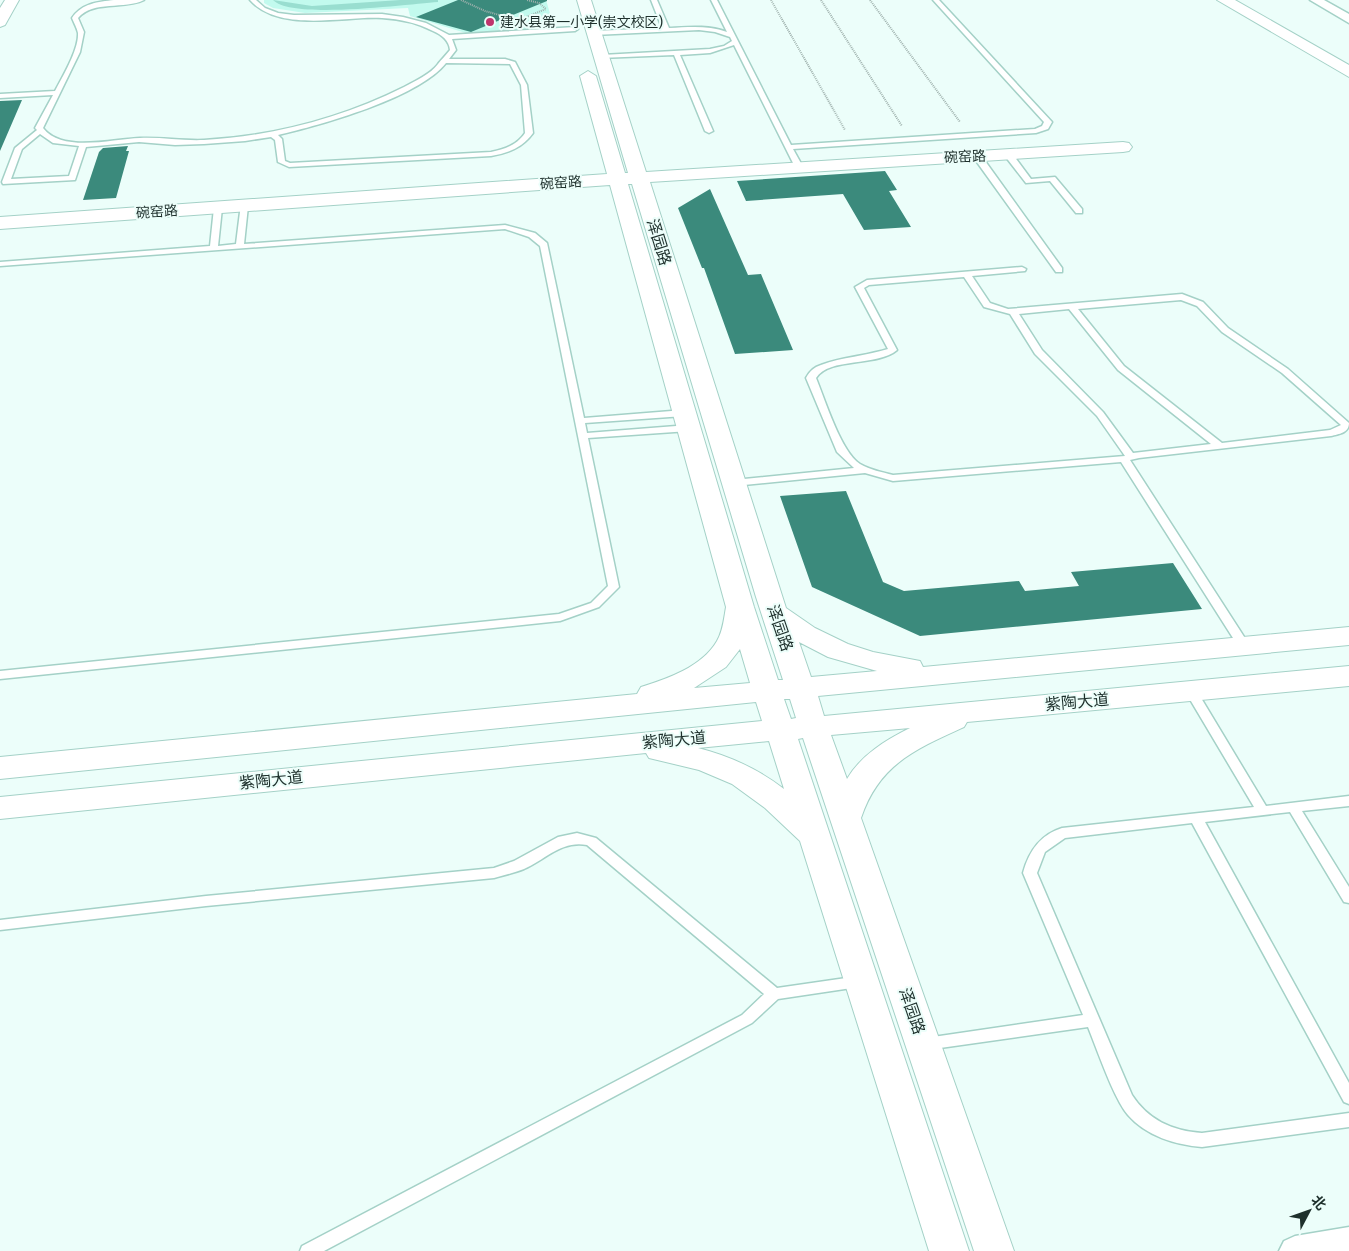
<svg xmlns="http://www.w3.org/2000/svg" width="1349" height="1251" font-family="'Fira Sans','Noto Sans SC',sans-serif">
  <rect width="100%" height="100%" fill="#ecfefa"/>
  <path fill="#c2faee" d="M 264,0 L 546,0 L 554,27 L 476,32 L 469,34 L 410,16 L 408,8 L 305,13 L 273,8 L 264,3 Z"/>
  <path fill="#99ded0" d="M 273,0 L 312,6 L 400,0 L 438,0 L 438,2 C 408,4 292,20 273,0 Z"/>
  <path fill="#3b8a7c" d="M 458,0 L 547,0 L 547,1 L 471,32 L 416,17 Z
    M 22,100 L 0,151 L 0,101 Z
    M 128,146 L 126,151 L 129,151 L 116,198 L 83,200 L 99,152 L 103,148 Z
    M 885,171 L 897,190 L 889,191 L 911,227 L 864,230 L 843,194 L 746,201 L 737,181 Z
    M 710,189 L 748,275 L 761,274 L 793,350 L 735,354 L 704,268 L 702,268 L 678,208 Z
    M 846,491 L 883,582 L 904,591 L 1019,581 L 1025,591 L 1079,586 L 1071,572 L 1173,563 L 1202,609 L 920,636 L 812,587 L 780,496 Z"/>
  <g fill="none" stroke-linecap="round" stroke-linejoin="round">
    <defs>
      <path id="lane" d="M 114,0 L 144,0 C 125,10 93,0 78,18 L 84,32 L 80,52 L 43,128 C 62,153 112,139 140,138 C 161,137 182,141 204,140 C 273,136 342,118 404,87 C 415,81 431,74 438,64 C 441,60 446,55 450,50 C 449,40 442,35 433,31 C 418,23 400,19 382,18 C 343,16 279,33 250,0 L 256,0 L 265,8 L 278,13 L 294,15 L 382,14 L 403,17 L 426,23 L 449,35 L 575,27 L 578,29 L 575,31 L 452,39 L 456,50 L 449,59 L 505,59 L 515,62 L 527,85 L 533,133 C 522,148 508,153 491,156 L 289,167 L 278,162 L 275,140 L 271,137 L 245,141 L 204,144 L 175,145 L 139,142 L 86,147 L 75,180 L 3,184 L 2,182 L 15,148 L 37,130 L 35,128 L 53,95 L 0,98 L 0,94 L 55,91 C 63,76 79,49 78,33 C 77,28 74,23 72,18 C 82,3 98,2 114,0 ZM 446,63 L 510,64 L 521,85 L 525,133 C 517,145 505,149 491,152 L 290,163 L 285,161 L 282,139 L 278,135 C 321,125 418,98 446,63 ZM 40,134 L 53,143 L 79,146 L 69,176 L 11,179 L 22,149 Z
        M 651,0 L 657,0 L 669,28 C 689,27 708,25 727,32 L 711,0 L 717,0 L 791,145 L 1035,129 L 1042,126 L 1044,122 L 933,0 L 939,0 L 1052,122 L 1048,129 L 1036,133 L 793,149 L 803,167 L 796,169 L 734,45 L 710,53 L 680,55 L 713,131 L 709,133 L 705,131 L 674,55 L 600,58 L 599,57 L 602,55 L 710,49 L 724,46 L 732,41 L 730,37 L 715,32 L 699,30 L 594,35 L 591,33 L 594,31 L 662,28 Z
        M 1005,152 L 1011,152 L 1031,179 L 1055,177 L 1082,209 L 1082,213 L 1076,213 L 1050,181 L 1026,183 L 1005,156 Z
        M 974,154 L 980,154 L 1062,268 L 1062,272 L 1056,272 L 974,158 Z
        M 241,204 L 248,206 L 244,244 L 505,225 L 535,233 L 547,243 L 584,418 L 684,410 L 689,413 L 684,416 L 585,423 L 587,433 L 689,425 L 694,428 L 689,431 L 588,438 L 619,587 L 599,607 L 560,621 L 0,679 L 0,671 L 559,614 L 591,603 L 608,586 L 540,246 L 529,237 L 505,229 L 0,266 L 0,262 L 210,246 L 214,208 L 218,206 L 222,208 L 218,246 L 236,244 Z
        M 1022,267 L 1026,269 L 1025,271 L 972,276 L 990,303 L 1008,309 L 1182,294 L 1203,302 L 1228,328 L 1288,369 L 1349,423 C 1349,433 1339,434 1331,436 L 1139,458 L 1130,460 L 1250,646 L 1248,649 L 1240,649 L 1121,462 L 893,481 L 865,473 L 734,486 L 729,483 L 734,480 L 854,468 L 837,452 L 806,378 C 809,372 814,367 821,365 C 842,357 866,356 888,349 L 855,287 L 867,280 ZM 964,277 L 984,307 L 1010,314 L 1035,354 L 1097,416 L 1125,456 L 893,475 C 882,472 870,470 860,464 C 841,452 825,400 816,378 C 829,357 877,367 897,350 L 864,288 L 869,285 ZM 1181,300 L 1197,306 L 1222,332 L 1282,373 L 1341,425 L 1330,430 L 1222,443 L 1124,366 L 1078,309 ZM 1069,309 L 1118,370 L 1211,444 L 1133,453 L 1103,412 L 1042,350 L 1019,314 Z
        M 1191,687 L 1195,688 L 1266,806 L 1349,796 L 1349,806 L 1302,811 L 1349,887 L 1349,903 L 1344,902 L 1290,812 L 1205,822 L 1349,1083 L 1349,1104 L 1344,1102 L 1192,823 L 1065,838 L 1045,852 L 1037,873 L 1132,1095 C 1148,1120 1173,1131 1202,1133 L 1349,1113 L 1349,1127 L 1202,1147 C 1176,1145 1146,1136 1128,1115 C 1114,1099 1097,1049 1088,1027 L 926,1050 L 921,1048 L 919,1044 L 921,1040 L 926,1038 L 1083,1015 L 1023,873 C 1029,851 1040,835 1062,828 L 1254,807 L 1185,691 Z
        M 577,833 L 596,838 L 777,988 L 860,976 L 865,978 L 867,982 L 865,986 L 778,999 L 752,1023 L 324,1251 L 300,1251 L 302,1246 L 742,1015 L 764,994 L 587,845 C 562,840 546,859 524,869 C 514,873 504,875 494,878 L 206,906 L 0,930 L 0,920 L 206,896 L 494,868 L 514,861 L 558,837 Z"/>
      <path id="street" d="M 1310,0 L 1324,0 L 1349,14 L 1349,23 Z
        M 1349,1227 L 1349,1251 L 1279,1251 L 1284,1241 L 1295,1236 Z"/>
      <path id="secondary" d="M 5,0 L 19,0 L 5,25 L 0,27 L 0,8 Z
        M 577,0 L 591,0 L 646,172 L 1123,142 L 1129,143 L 1132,147 L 1129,151 L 1123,152 L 650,182 L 786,608 L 815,628 L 848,644 L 873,652 L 920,661 L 923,667 L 1349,627 L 1349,645 L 818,696 L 824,716 L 1349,666 L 1349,686 L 967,722 L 964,727 C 916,749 879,764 861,818 L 1014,1251 L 974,1251 L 803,738 L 798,739 L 969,1251 L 929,1251 L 800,841 L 765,808 L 732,784 L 699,770 L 649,758 L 646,753 L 0,819 L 0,797 L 762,721 L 756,702 L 0,779 L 0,757 L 637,694 L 641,687 C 667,679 702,667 717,641 C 723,631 724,618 726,607 L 610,185 L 0,229 L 0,217 L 607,174 L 580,76 L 588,71 L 596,76 L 625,173 L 628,173 ZM 628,184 L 632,184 L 756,597 L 783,680 L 778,680 L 754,607 ZM 799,642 L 828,657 L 877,671 L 811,677 ZM 740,649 L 750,683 L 694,688 L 726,667 ZM 784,699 L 790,699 L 796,718 L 791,719 ZM 910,728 C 886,740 861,755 847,779 L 831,735 ZM 769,741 L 784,789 C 758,769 730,756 698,748 Z
        M 1217,0 L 1235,0 L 1349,65 L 1349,77 Z"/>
    </defs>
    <use href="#lane" stroke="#a4d1c7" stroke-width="3"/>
    <use href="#street" stroke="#a4d1c7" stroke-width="3"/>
    <use href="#secondary" stroke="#a4d1c7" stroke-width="2"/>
    <path stroke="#a0b2ae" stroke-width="2" stroke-dasharray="1 1" stroke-linecap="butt" d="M 461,0 L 485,11 L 510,18
      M 771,0 L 845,130
      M 821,0 L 902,126
      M 870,0 L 960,122
      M 526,17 L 546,9 L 539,3 L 527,0"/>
    <use href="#lane" fill="#fff" fill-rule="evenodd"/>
    <use href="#street" fill="#fff" fill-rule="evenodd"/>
    <use href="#secondary" fill="#fff" fill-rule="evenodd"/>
  </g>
  <circle fill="#bf356d" stroke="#ecfefa" stroke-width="2" cx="490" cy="22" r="5"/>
  <g text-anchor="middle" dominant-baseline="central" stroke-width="4" stroke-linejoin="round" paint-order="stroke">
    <g font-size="14" fill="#1e302c" stroke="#ecfefa" text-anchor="start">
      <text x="500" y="22">建水县第一小学(崇文校区)</text>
    </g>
    <g font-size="14" fill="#1e302c" stroke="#ecfefa">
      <text transform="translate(965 157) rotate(-3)">碗窑路</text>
      <text transform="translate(561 183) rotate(-4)">碗窑路</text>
      <text transform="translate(157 212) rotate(-4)">碗窑路</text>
    </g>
    <g font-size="16" fill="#1e302c" stroke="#ecfefa">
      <text transform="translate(659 242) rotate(73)">泽园路</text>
      <text transform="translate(780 628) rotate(71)">泽园路</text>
      <text transform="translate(1077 702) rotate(-5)">紫陶大道</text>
      <text transform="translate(674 740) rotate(-5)">紫陶大道</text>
      <text transform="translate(271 780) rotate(-6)">紫陶大道</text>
      <text transform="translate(912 1011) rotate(71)">泽园路</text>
    </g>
  </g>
  <g transform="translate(1309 1211) rotate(49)" stroke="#ecfefa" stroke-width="4" paint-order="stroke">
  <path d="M0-4L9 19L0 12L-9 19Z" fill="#1e302c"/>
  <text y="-8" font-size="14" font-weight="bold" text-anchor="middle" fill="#1e302c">北</text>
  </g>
</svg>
